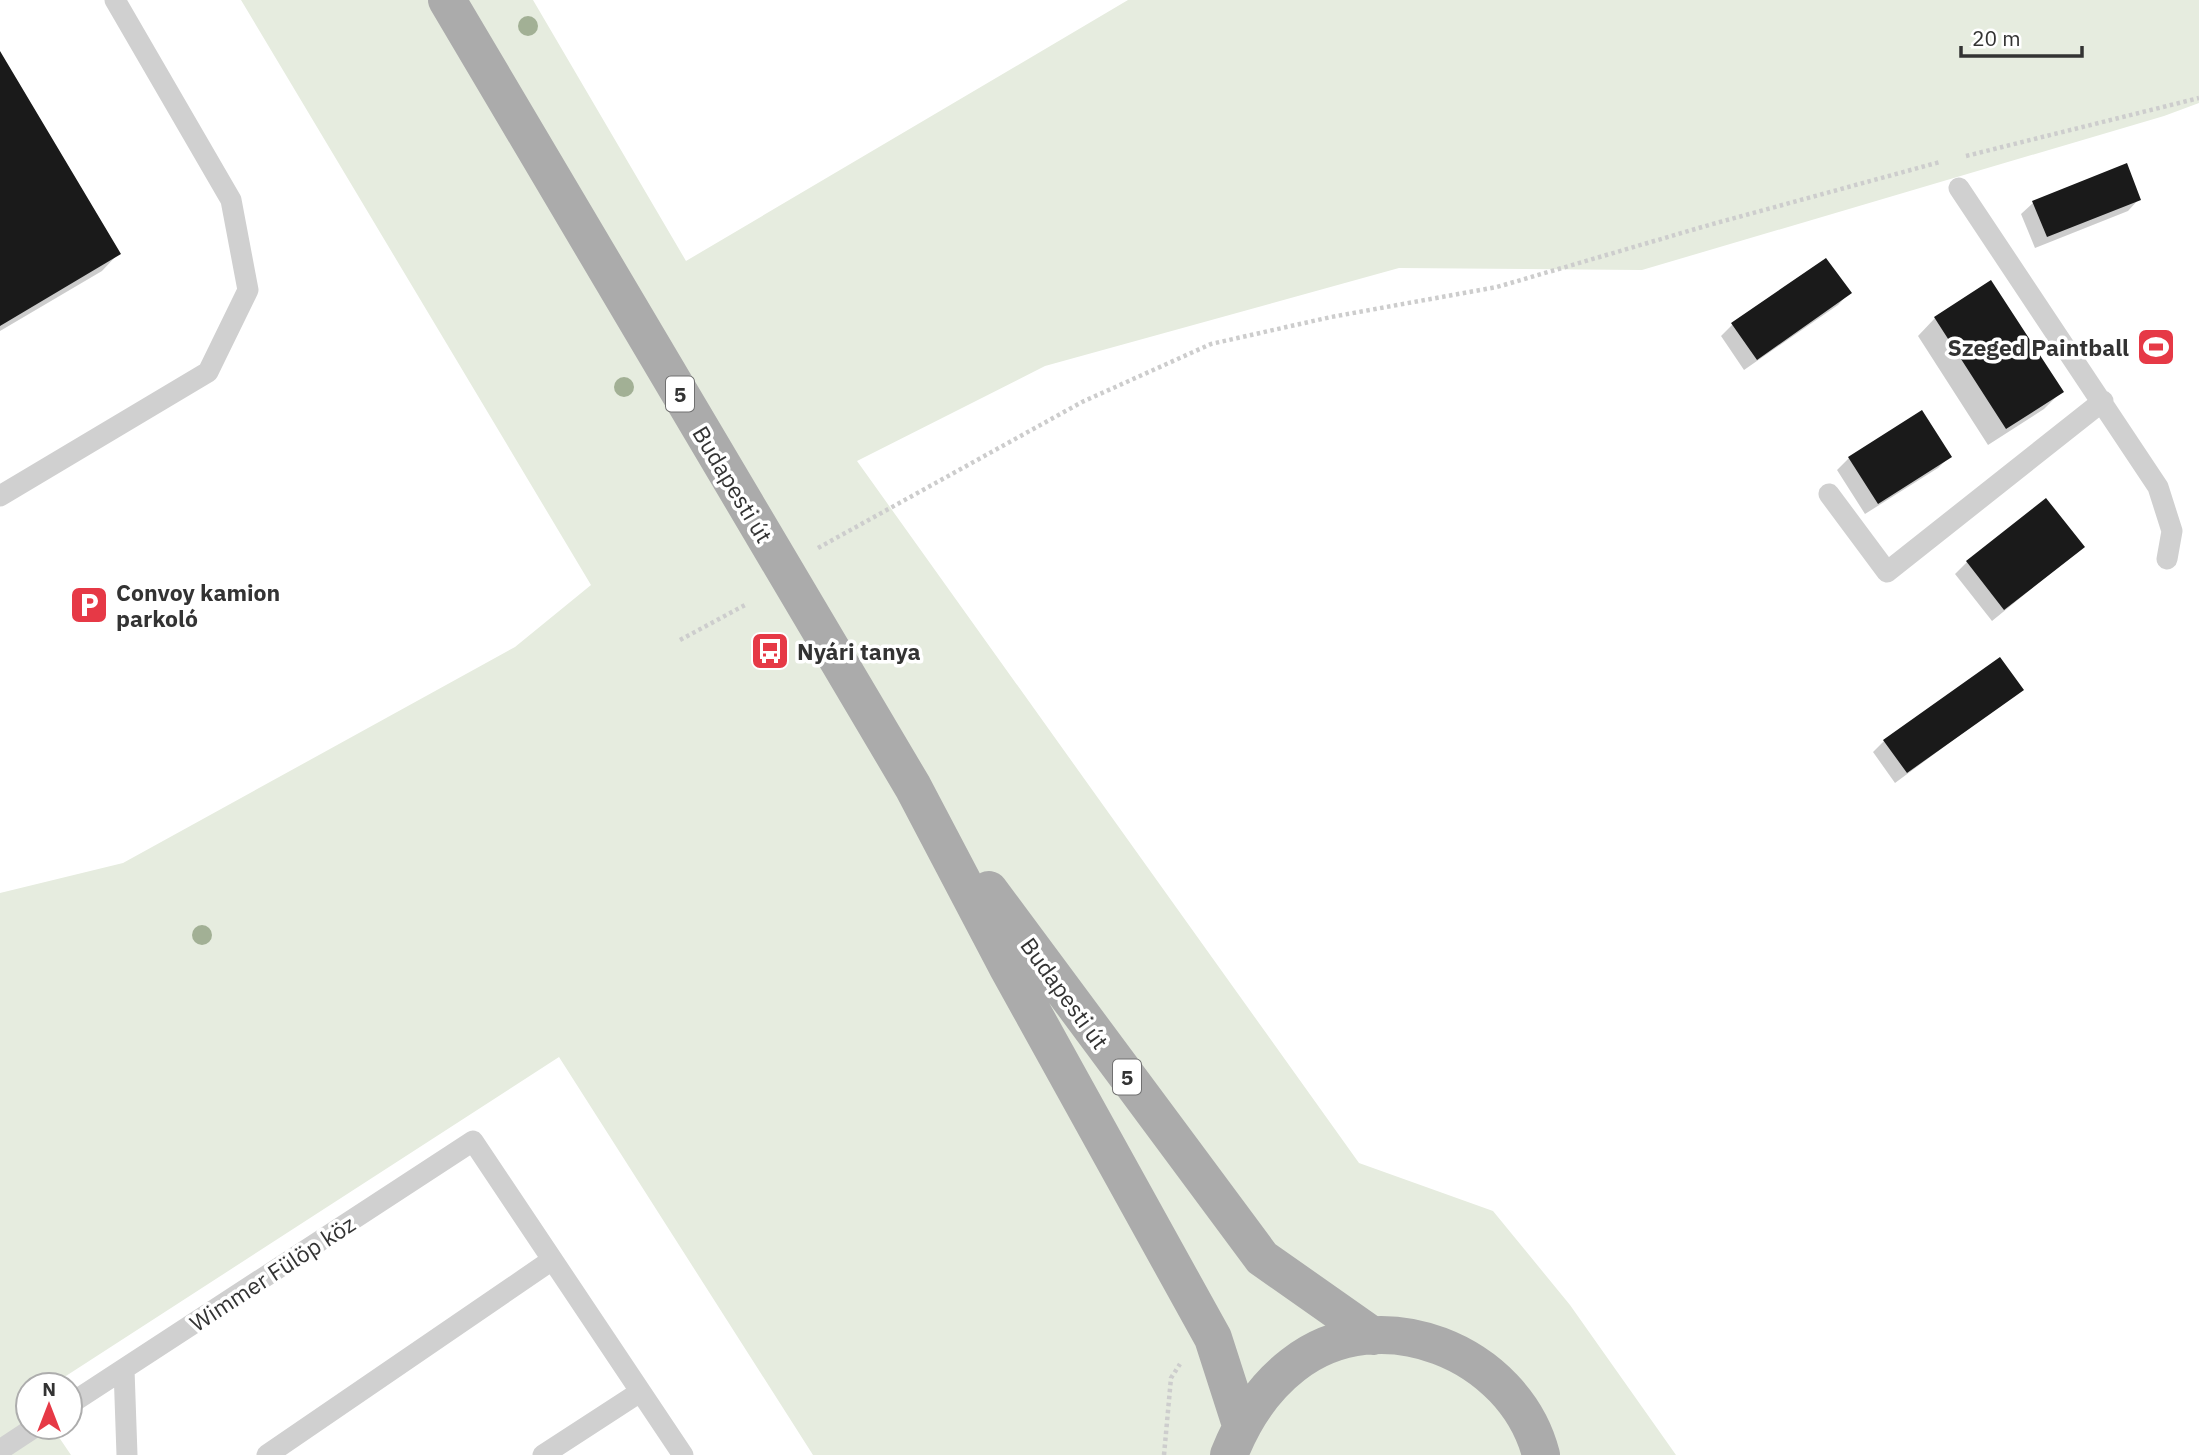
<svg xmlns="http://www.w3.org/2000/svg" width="2199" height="1455" font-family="'IBM Plex Sans',sans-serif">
  <rect width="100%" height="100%" fill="#fff"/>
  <path fill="#e6ecdf" d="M 241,0 L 533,0 L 686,261 L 1128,0 L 2199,0 L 2199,103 L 2164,116 L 1642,270 L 1399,268 L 1045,366 L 857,461 L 1359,1163 L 1493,1211 L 1570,1305 L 1676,1455 L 813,1455 L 559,1057 L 52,1385 L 28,1385 L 28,1427 L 52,1427 L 71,1455 L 0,1455 L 0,893 L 123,863 L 515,647 L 591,585 Z"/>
  <path fill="#0003" d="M 0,54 L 119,253 L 102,271 L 0,331 Z
    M 2139,199 L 2128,211 L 2035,248 L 2021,214 L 2033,203 Z
    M 1849,293 L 1838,305 L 1744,370 L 1721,336 L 1732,325 Z
    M 1935,318 L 2061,392 L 2044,409 L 1988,445 L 1918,336 Z
    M 1950,456 L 1938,468 L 1865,514 L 1837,470 L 1849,458 Z
    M 2083,547 L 1992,621 L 1955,574 L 1967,562 Z
    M 2021,690 L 1895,783 L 1873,752 L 1884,741 Z"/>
  <path fill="#1a1a1a" d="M 0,51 L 121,254 L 0,326 Z
    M 2127,163 L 2141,200 L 2047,237 L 2032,201 Z
    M 1826,258 L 1852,293 L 1757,360 L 1731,323 Z
    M 1991,280 L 2064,392 L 2006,429 L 1934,317 Z
    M 1922,410 L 1952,457 L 1878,504 L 1848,457 Z
    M 2046,498 L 2085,547 L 2004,610 L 1966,561 Z
    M 2000,657 L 2024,690 L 1907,773 L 1883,740 Z"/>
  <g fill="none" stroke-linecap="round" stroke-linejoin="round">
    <path stroke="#cdcdcd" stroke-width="4.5" stroke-dasharray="3.5 3.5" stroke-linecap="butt" d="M 1966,156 L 2199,98
      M 818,548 L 1082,402 L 1211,344 L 1331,317 L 1497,287 L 1709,225 L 1940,162
      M 680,640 L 745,605
      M 1164,1455 L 1171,1378 L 1180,1364"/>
    <path stroke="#d0d0d0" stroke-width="21" d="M 1959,188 L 2158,487 L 2172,531 L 2167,559
      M 1829,494 L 1887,572 L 2103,401
      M 0,496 L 208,372 L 248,290 L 231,200 L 115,0
      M 124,1369 L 127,1455
      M 70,1404 L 473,1141 L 683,1455
      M 0,1450 L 35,1427
      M 267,1455 L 552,1260
      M 543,1455 L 640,1392"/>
    <path stroke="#ababab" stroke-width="38" d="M 447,0 L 913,787 L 1007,966 L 1213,1338 L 1241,1425
      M 989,890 L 1262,1258 L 1373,1336
      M 1229,1455 C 1243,1419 1262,1389 1293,1365 C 1379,1297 1515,1352 1541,1455"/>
  </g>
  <g fill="#a2b095">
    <circle cx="528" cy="26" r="10"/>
    <circle cx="624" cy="387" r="10"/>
    <circle cx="202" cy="935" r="10"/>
  </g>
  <defs>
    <symbol id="stadium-square" viewBox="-11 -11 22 22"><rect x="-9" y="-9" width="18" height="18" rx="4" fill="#e63946" stroke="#fff"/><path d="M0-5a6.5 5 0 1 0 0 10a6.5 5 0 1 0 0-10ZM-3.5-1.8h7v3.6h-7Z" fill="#fff"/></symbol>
    <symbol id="parking-square" viewBox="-11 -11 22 22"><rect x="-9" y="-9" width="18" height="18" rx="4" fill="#e63946" stroke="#fff"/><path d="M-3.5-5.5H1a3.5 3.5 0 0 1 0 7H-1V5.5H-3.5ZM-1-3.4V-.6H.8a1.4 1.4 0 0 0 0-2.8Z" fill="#fff"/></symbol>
    <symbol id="bus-square" viewBox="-11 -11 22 22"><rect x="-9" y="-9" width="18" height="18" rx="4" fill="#e63946" stroke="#fff"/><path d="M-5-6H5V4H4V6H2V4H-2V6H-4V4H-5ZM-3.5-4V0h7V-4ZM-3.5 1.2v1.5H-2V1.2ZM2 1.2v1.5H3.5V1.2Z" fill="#fff"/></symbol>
  </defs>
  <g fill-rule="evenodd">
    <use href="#stadium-square" x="2134" y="325" width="44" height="44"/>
    <use href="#parking-square" x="67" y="583" width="44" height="44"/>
    <use href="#bus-square" x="748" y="629" width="44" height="44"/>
  </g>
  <g text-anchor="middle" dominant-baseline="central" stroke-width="7" stroke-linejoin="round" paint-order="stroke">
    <g fill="#fff" stroke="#707070" stroke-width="2">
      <rect x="666" y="376.5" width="28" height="35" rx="5"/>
      <rect x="1113" y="1059.5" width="28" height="35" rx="5"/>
    </g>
    <g font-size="21" font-weight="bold" fill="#333">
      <text x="680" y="394">5</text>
      <text x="1127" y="1077">5</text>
    </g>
    <g font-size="23" font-weight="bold" fill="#333" stroke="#fff" text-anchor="start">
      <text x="2129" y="347" text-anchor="end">Szeged Paintball</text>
      <text x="116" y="592">Convoy kamion<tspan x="116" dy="26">parkoló</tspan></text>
      <text x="797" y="651">Nyári tanya</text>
    </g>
    <g font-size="23" fill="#333" stroke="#fff">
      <text transform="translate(733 484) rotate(59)">Budapesti út</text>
      <text transform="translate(1065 993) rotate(54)">Budapesti út</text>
      <text transform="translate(272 1273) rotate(-33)">Wimmer Fülöp köz</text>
    </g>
  </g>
  <g transform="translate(49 1406)"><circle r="33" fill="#ffffff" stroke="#adadad" stroke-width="2"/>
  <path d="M0-5L12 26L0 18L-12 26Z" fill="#e63946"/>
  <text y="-10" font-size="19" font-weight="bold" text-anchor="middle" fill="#333333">N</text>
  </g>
  <path d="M1961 46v10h121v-10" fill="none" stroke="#333333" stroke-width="3.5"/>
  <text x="1972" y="46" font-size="21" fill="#333333" stroke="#ffffff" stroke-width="5" paint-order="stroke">20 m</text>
</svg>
